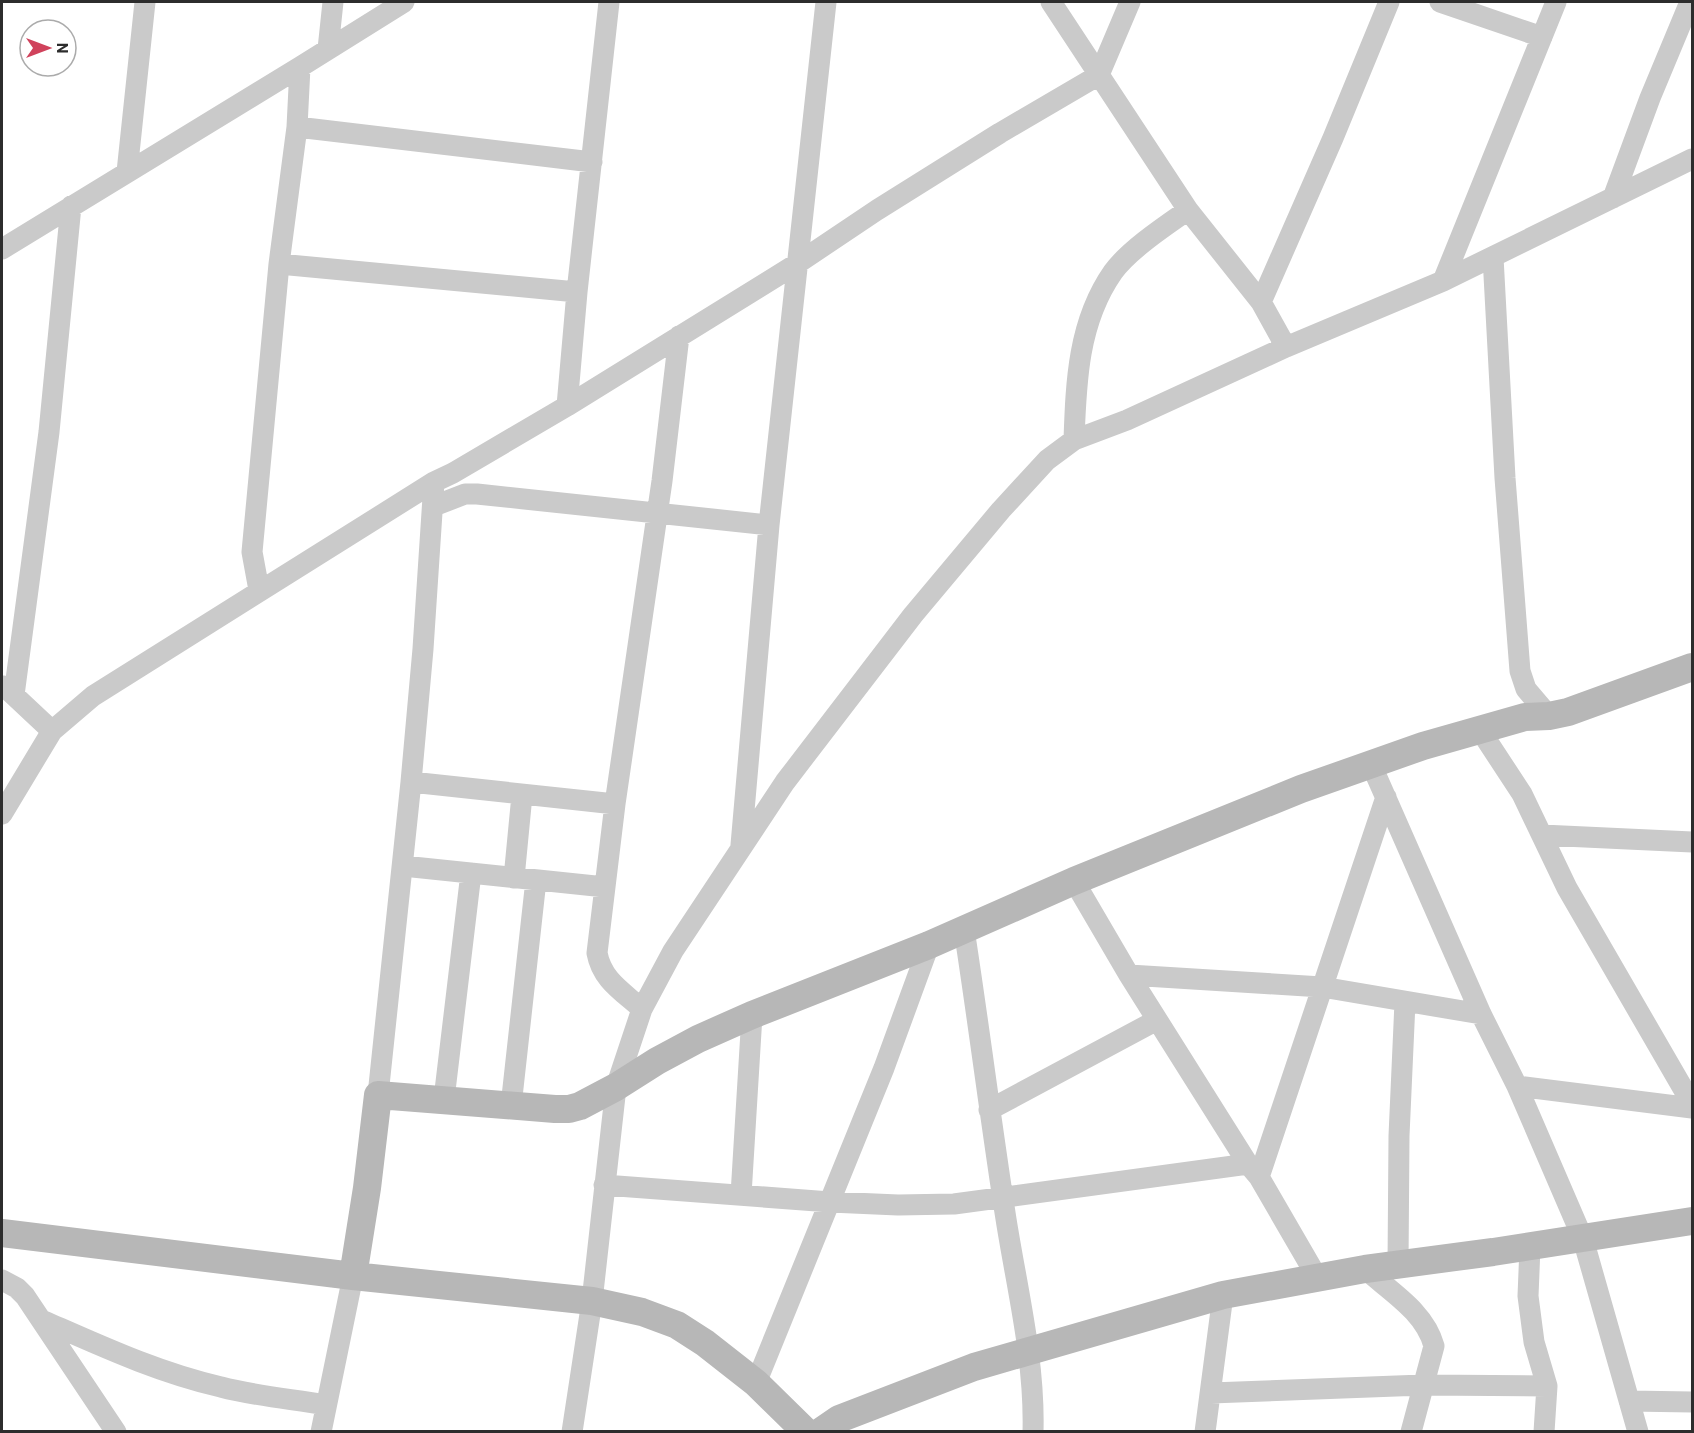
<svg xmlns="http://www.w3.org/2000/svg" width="1694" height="1433" font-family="Barlow,sans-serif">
  <rect width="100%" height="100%" fill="#fff"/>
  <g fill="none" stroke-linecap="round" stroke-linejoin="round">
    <path stroke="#cacaca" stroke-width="21" d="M 1051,2 L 1188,210 L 1261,302 L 1286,347
      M 1440,2 L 1542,37
      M 328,49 L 333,2
      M 297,127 L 592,162
      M 127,172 L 145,2
      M 1613,198 L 1650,98 L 1690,2
      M 2,249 L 300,67 L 404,2
      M 1493,257 L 1505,478 L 1520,671 L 1526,689 L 1549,716
      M 279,264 L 577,292
      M 1443,281 L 1556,2
      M 1261,302 L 1333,138 L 1389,2
      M 567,406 L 577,292 L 609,2
      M 1074,440 C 1076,382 1078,322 1113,272 C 1129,250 1165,226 1188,210
      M 434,506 L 465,494 L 477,494 L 769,525
      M 259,590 L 252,552 L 279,264 L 297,127 L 300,67
      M 4,686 L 52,731
      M 14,695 L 49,432 L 71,206
      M 1480,730 L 1522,794 L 1567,888 L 1692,1104
      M 1371,764 L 1481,1014 L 1517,1086 L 1583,1239 L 1638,1432
      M 411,782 L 615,804
      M 2,814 L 52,731 L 93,696 L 434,482 L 453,473 L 567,406 L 798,263 L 877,210 L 1000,133 L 1099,75 L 1130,2
      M 1542,835 L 1692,842
      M 741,845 L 769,525 L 826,2
      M 403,866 L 605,887
      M 514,878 L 522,795
      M 1074,881 L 1129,975 L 1248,1164 L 1259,1177 L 1317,1277
      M 964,929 C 979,1026 991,1123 1006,1219 C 1017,1289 1035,1360 1033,1432
      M 1129,975 L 1322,987 L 1481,1014
      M 642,1009 C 622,991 602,980 597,953 L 615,804 L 662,481 L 679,336
      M 1517,1086 L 1692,1108
      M 378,1095 L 411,782 L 423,649 L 434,482
      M 444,1099 L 471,873
      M 511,1106 L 536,880
      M 989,1110 L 1157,1020
      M 1259,1177 L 1386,797
      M 604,1185 L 830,1202 L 898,1205 L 954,1204 L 1248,1164
      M 741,1195 L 752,1015
      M 1530,1247 L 1528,1296 L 1534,1342 L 1547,1386 L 1544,1432
      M 1398,1265 L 1399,1136 L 1405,1002
      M 1365,1269 C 1391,1292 1425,1312 1434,1346 L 1411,1432
      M 2,1280 L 17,1288 L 25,1296 L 116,1432
      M 44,1321 C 101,1346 159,1373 221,1387 C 255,1396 291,1399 326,1405
      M 756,1383 L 884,1068 L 929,945
      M 1211,1393 L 1423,1385 L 1547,1386
      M 1629,1401 L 1692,1402
      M 321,1432 L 353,1276
      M 572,1432 L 592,1301 L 616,1087 L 642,1009 L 673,951 L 785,782 L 913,615 L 1001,510 L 1047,460 L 1074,440 L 1127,420 L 1286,347 L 1443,281 L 1692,159
      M 1205,1432 L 1223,1295"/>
    <path stroke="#b7b7b7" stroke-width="28" d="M 2,1233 L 353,1276 L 592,1301 L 642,1312 L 677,1325 L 705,1343 L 756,1383 L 806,1432
      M 353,1276 L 367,1188 L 378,1095 L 555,1109 L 569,1109 L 580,1106 L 616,1087 L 657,1061 L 698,1039 L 752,1015 L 929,945 L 1074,881 L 1301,789 L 1423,746 L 1525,717 L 1549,716 L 1568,712 L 1692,667
      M 820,1432 L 839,1419 L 974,1367 L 1223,1295 L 1365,1269 L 1493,1252 L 1692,1221"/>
  </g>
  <rect width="1694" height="1433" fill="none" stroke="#2d2d2d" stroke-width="6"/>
  <g transform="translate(48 48) rotate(90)"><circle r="28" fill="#ffffff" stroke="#ababab" stroke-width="1.5"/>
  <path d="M0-4.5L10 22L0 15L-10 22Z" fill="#d0425c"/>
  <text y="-9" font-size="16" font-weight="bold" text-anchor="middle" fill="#2d2d2d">N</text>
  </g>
</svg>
